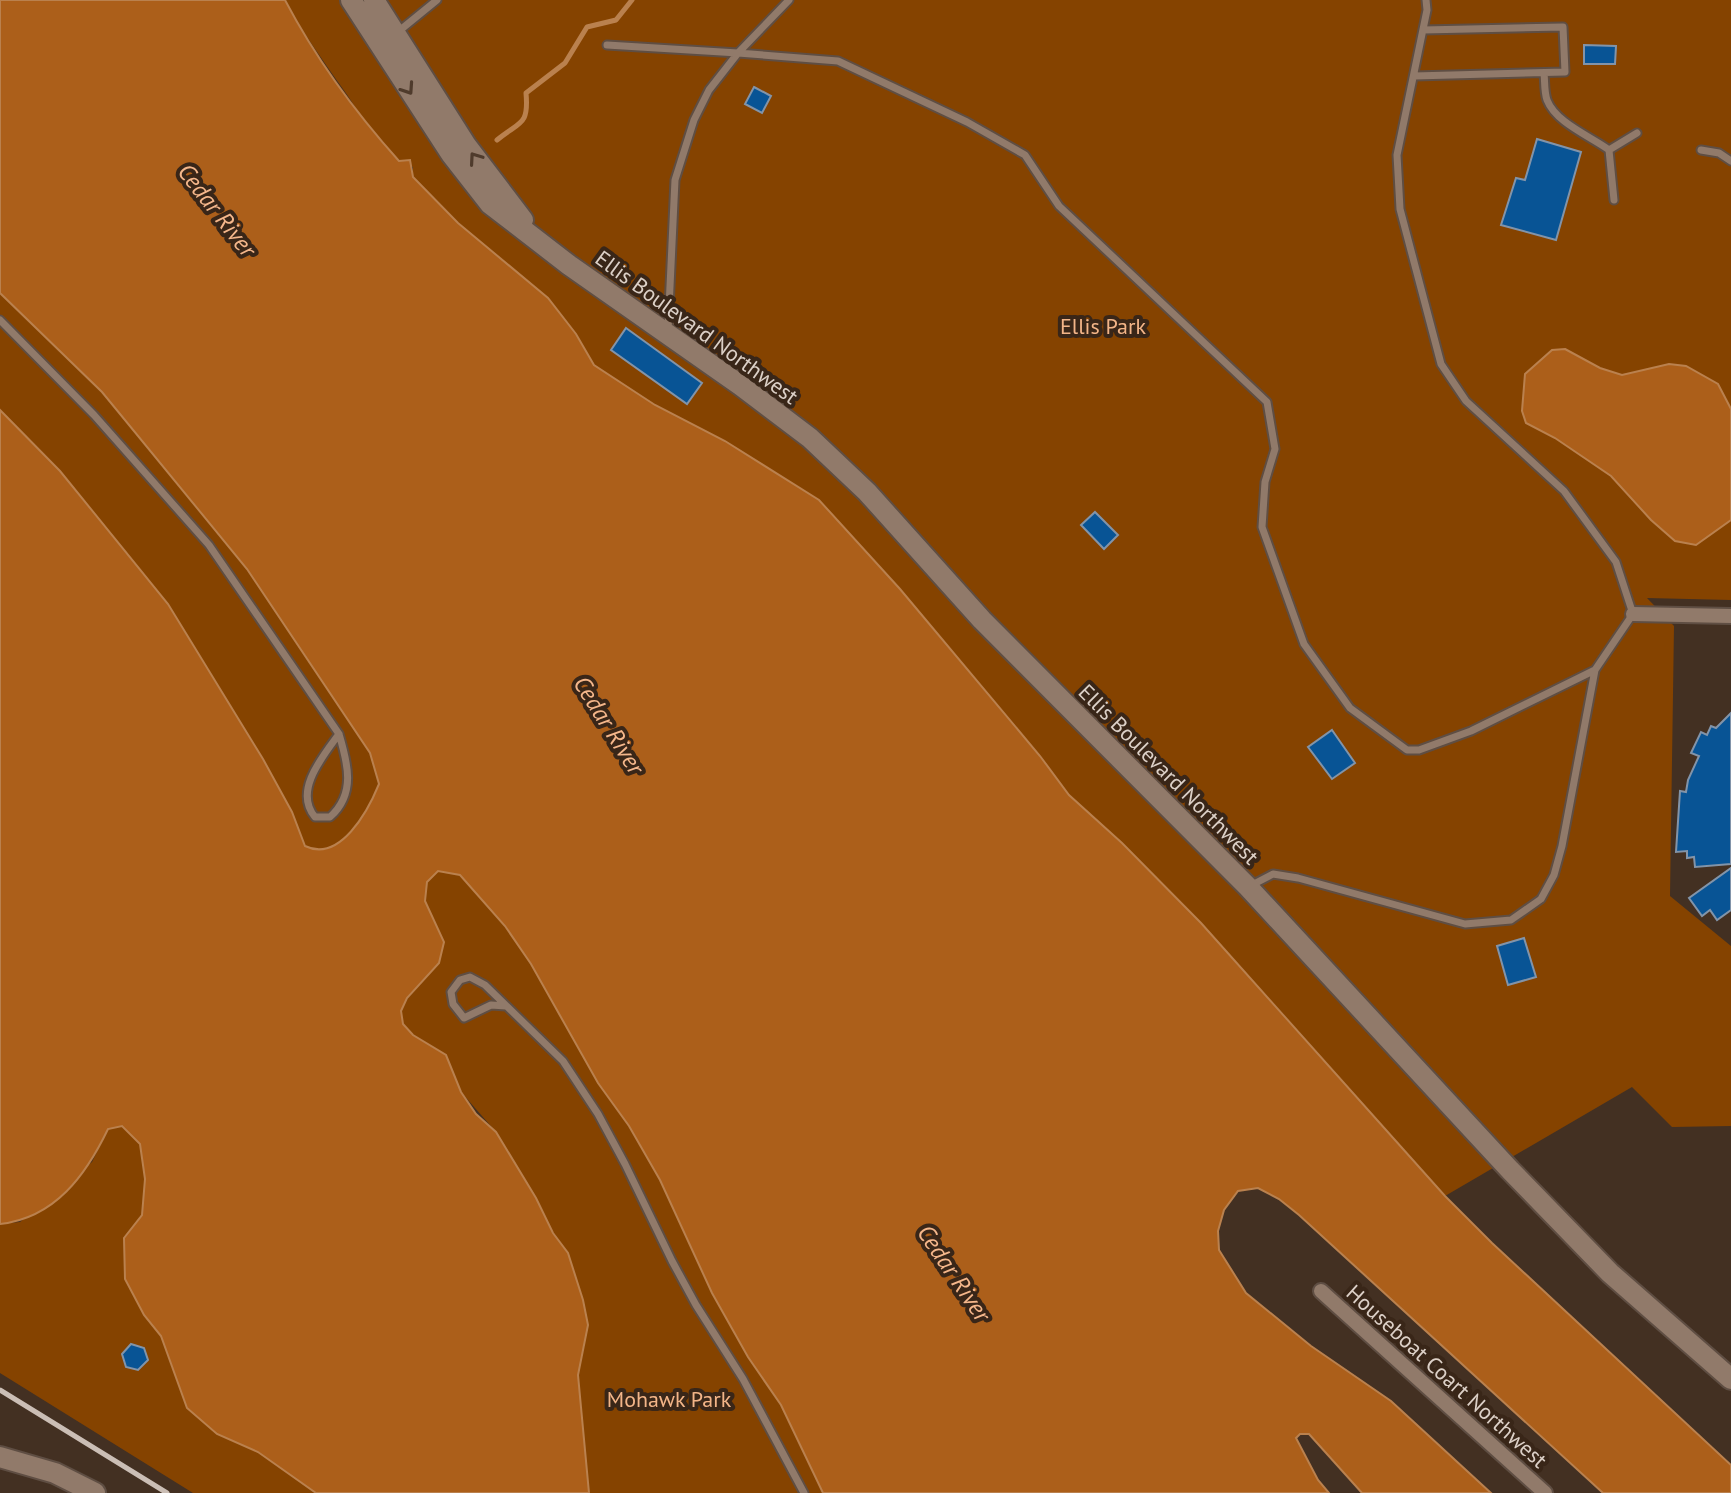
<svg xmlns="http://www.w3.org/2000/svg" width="1731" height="1493" font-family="'PT Sans',sans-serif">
  <rect width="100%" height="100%" fill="#433022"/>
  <path fill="#854300" d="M 285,0 L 1731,0 L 1731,600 L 1647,598 L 1674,626 L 1670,896 L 1731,946 L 1731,1126 L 1672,1127 L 1632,1087 L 1445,1196 L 1276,1006 L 1122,843 L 1069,795 L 1040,756 L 900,589 L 819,500 L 725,441 L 655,405 L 594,365 L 576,334 L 548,298 L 458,223 L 413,177 L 413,167 C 380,154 363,117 343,89 C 322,59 302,32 285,0 Z
    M 0,293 L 102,392 L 247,569 L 370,753 L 379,785 C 367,811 340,863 305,846 L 292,812 L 168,604 L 60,471 L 0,410 Z
    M 439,870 L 460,875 L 505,926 L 531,964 L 598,1082 L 629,1126 L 660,1180 L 712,1293 L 748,1357 L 781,1405 L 823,1493 L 589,1493 L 578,1375 L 585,1343 L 583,1300 L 568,1253 L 553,1233 L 536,1198 L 496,1132 L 461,1092 L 446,1055 L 413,1035 L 403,1024 L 401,1011 L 408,998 L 439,963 L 444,943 L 425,901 L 427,882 Z
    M 122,1126 L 140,1144 L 145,1179 L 142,1215 L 124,1238 L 144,1315 L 161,1336 L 172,1368 L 217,1434 L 258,1452 L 316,1493 L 193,1493 L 0,1373 L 0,1224 L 20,1222 L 92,1162 L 108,1129 Z"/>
  <path fill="#ac5f1a" stroke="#ba814e" stroke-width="2" d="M 0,0 L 285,0 C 315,57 356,113 399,161 L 410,160 L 413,177 L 458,223 L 548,298 L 576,334 L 594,365 L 655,405 L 725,441 L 819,500 L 900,589 L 1040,756 L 1069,795 L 1122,843 L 1201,923 L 1445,1196 L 1492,1243 L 1731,1465 L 1731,1493 L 1603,1493 L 1299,1215 L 1279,1199 L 1258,1188 L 1238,1191 L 1224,1210 L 1218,1231 L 1219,1250 L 1246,1293 L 1311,1346 L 1391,1401 L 1491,1493 L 1362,1493 L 1309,1434 L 1300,1434 L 1296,1438 L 1318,1480 L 1329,1493 L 823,1493 L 781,1405 L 748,1357 L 712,1293 L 660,1180 L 629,1126 L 598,1083 L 531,964 L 505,926 L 460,875 L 438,871 L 427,882 L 425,901 L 444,942 L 439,963 L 407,998 L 401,1011 L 403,1024 L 413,1035 L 446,1055 L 461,1092 L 476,1114 L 496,1132 L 536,1198 L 553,1233 L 568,1253 L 583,1300 L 588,1325 L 578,1375 L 589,1493 L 316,1493 L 258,1452 L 217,1434 L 187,1408 L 161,1336 L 144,1315 L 125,1279 L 124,1238 L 142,1215 L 145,1179 L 140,1144 L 122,1126 L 108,1129 C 86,1175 55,1218 0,1224 L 0,410 L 60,471 L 168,604 L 263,759 L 292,812 L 305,846 C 340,863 368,811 379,784 L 370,753 L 247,569 L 102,392 L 0,293 Z
    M 1565,349 L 1600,368 L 1622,375 L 1669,364 L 1686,366 L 1718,384 L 1731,409 L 1731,520 L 1696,545 L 1675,541 L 1651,520 L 1611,476 L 1555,438 L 1526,423 L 1522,411 L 1525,374 L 1552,350 Z"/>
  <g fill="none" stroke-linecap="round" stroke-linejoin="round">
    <path stroke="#ba814e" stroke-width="5" d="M 497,140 C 520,121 529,126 526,93 L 565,63 L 587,27 L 616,20 L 632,0"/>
  </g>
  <path fill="#085495" stroke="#8294a9" stroke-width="2" d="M 1584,45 L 1616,46 L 1615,64 L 1584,64 Z
    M 754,87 L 771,96 L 762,113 L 745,104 Z
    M 1537,139 L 1581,152 L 1556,240 L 1501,225 L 1516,178 L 1525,180 Z
    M 626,328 L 702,383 L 687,404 L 611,350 Z
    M 1095,512 L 1118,535 L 1104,549 L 1081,525 Z
    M 1731,713 L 1731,864 L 1695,867 L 1694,857 L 1687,858 L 1687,851 L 1676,852 L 1680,791 L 1686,792 L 1688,780 L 1699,756 L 1691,753 L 1701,732 L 1707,735 L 1711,726 L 1716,728 Z
    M 1332,730 L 1355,763 L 1332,779 L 1308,747 Z
    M 1731,868 L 1731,910 L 1717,920 L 1710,910 L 1702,916 L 1689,898 Z
    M 1524,938 L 1536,977 L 1508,985 L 1497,946 Z
    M 131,1344 L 144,1348 L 148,1360 L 138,1370 L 126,1367 L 122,1354 Z"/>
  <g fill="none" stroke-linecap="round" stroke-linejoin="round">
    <defs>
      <path id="lane" d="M 399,31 L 437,0
        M 607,45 L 738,53 L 789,0
        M 1544,73 C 1545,82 1544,91 1547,100 C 1556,123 1590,136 1609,150
        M 1414,76 L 1565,72 L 1563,27 L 1423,30
        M 1701,150 L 1719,153 L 1731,161
        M 1614,200 L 1609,150 L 1637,133
        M 0,320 L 94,415 L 209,545 L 339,734 C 348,764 356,794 330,817 L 315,817 C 293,791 323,756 339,734
        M 668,329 L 675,180 L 694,120 L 709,90 L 738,53 L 838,61 L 967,122 L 1025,155 L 1059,206 L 1267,402 L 1275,449 L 1265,482 L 1262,527 L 1304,644 L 1350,708 L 1407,750 L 1419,750 L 1471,731 L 1595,670
        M 1250,886 L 1273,874 L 1298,878 L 1465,924 L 1511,920 L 1541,899 L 1554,875 L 1562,846 L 1595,670 L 1633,614 L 1616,562 L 1564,491 L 1466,401 L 1441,364 L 1400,209 L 1397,155 L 1427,10 L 1426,0
        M 506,1006 L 491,1005 L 464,1018 L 453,1004 L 451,992 L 460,980 L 470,977 L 485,985 L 563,1061 L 598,1114 L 625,1164 L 672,1261 L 696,1305 L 743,1379 L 804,1493"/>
      <path id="street" d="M 1633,614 L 1731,616
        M 1321,1291 L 1545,1493"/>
      <path id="secondary" d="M 351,0 L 451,154 L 490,204 L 569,265 L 740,385 L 810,438 L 867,492 L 982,620 L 1248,887 L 1510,1170 L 1610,1273 L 1731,1379
        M 374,0 L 466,145 L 523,220
        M 0,1457 L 55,1473 L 95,1493"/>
    </defs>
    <use href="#lane" stroke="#5f4e43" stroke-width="11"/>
    <use href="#street" stroke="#5f4e43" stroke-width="18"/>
    <use href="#secondary" stroke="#5f4e43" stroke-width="24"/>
    <use href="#lane" stroke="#917a6a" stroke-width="7"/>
    <use href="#street" stroke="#917a6a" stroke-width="14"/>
    <use href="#secondary" stroke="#917a6a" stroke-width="20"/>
    <path stroke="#cbbeb5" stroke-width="5" d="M 0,1390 L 167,1493"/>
  </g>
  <defs><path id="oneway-chevron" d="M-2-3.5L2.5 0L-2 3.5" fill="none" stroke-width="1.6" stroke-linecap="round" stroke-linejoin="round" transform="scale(2)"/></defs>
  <g stroke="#4f3b2c">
    <use href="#oneway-chevron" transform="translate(408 89) rotate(56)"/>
    <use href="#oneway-chevron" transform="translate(475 158) rotate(-125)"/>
  </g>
  <g text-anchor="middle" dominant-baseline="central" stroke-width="8" stroke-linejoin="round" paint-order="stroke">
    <g font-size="22" fill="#f3b588" stroke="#392618">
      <text x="1103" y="326">Ellis Park</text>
      <text x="669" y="1399">Mohawk Park</text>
    </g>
    <g font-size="22" fill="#dcd0c7" stroke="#392618">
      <text transform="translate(697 327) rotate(36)">Ellis Boulevard Northwest</text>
      <text transform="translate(1169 774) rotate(45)">Ellis Boulevard Northwest</text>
      <text transform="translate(1447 1376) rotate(42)">Houseboat Coart Northwest</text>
    </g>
    <g font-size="24" font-style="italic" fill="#f5b78b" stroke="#392618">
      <text transform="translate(217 210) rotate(52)">Cedar River</text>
      <text transform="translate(609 725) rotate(58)">Cedar River</text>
      <text transform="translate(954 1273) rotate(56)">Cedar River</text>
    </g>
  </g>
</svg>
